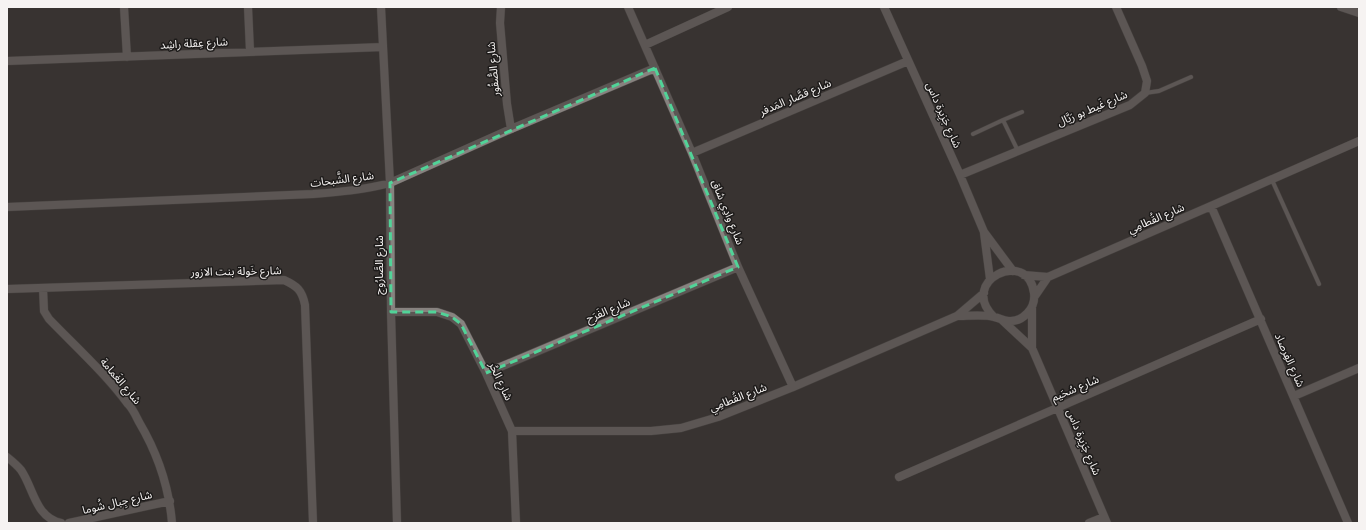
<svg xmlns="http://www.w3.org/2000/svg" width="1366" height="530" font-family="'DM Sans','Noto Sans Arabic',sans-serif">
  <rect width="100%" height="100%" fill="#383331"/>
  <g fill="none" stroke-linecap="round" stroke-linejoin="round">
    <defs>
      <path id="service" d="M 1145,93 L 1159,91 L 1191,77
        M 973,134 L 1003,120
        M 1018,151 L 1003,120 L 1022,112
        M 1272,180 L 1319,284"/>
      <path id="minor" d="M 124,7 L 127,57
        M 248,7 L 250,51
        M 381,7 L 390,183 L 391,312 L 397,523
        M 501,7 L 500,23 L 507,104 L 511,129
        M 628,7 L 692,153 L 738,267 L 793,387
        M 884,7 L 960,175 L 984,232 L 1013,271
        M 1341,7 L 1359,13
        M 645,45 L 728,7
        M 7,61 L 383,47
        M 692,153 L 908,61
        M 960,175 L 1130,105 L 1145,93 L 1147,81 L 1142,66 L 1116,7
        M 1211,206 L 1348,523
        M 7,207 L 313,194 C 339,192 364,190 390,183 L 511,129 L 655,68
        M 984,233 L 990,279
        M 1024,275 L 1048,277 L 1211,206 L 1359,141
        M 43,288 L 44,311 L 49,319 C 76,347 105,373 128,404 C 133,409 136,416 139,422 C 158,454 169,487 172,523
        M 7,289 L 284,280 C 297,286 302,290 305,305 L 313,523
        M 1035,296 L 1048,277
        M 391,312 L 437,312 L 452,317 L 461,324 L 486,373 L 512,431 L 516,523
        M 957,316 C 967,316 986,314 994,317 C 1000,318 1003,321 1009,321 C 1023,322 1036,308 1034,293 C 1028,247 957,281 994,317
        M 1002,320 L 1032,348 L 1107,523
        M 1032,348 L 1032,308
        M 486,373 L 738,267
        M 1294,396 L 1359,368
        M 512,431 L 651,431 L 681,428 L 718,417 L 793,387 L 957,316 L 984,293
        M 7,457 C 12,461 17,465 21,470 C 34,489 35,517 61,523
        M 899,477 L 1261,319
        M 69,523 L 170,501
        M 1089,523 L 1104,517"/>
    </defs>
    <use href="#service" stroke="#534f4d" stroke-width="5"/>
    <use href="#minor" stroke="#534f4d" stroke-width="9"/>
    <use href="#service" stroke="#87827f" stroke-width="4"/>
    <use href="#minor" stroke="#87827f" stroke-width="8"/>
  </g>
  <path d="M0 0H1366V530H0ZM 655,68 L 738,267 L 486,373 L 461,324 L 452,317 L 437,312 L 391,312 L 390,183 Z" fill="#383331" fill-opacity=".55" fill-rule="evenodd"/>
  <path fill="none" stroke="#51d398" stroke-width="3" stroke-dasharray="8 5" stroke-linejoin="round" d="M 655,68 L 738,267 L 486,373 L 461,324 L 452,317 L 437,312 L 391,312 L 390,183 Z"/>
  <g text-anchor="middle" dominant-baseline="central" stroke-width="3" stroke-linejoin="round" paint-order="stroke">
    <g font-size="11" fill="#f6f3f2" stroke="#1d1b1a">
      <text transform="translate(194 43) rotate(-3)">شارع عِقلة راشِد</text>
      <text transform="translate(493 69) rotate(-95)">شارع الصُّقُور</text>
      <text transform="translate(795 97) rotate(-23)">شارع قصَّار المَدفر</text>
      <text transform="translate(1092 108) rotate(-23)">شارع غَيط بو رَيَّال</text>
      <text transform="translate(944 115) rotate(66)">شارع جَزِيرة داس</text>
      <text transform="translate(342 179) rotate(-7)">شارع الشَّبحات</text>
      <text transform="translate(728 212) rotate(68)">شارع وادِي شاق</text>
      <text transform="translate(1156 218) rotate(-23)">شارع القُطامِي</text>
      <text transform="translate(379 265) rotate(-90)">شارع الصَّارُوج</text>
      <text transform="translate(236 271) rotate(-1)">شارع خَولة بنت الازور</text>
      <text transform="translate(608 310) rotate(-23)">شارع الفَرَح</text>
      <text transform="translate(1290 360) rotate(66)">شارع الفِرصاد</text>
      <text transform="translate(121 381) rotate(50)">شارع الغَمامة</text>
      <text transform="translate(501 381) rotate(65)">شارع الحُر</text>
      <text transform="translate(1075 388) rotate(-23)">شارع سُحَيم</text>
      <text transform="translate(738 397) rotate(-21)">شارع القُطامِي</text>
      <text transform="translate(1084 442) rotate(67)">شارع جَزِيرة داس</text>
      <text transform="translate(117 502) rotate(-13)">شارع جِبال شُوما</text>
    </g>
  </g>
  <rect width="1366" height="530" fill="none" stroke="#f6f3f2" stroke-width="16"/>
</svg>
